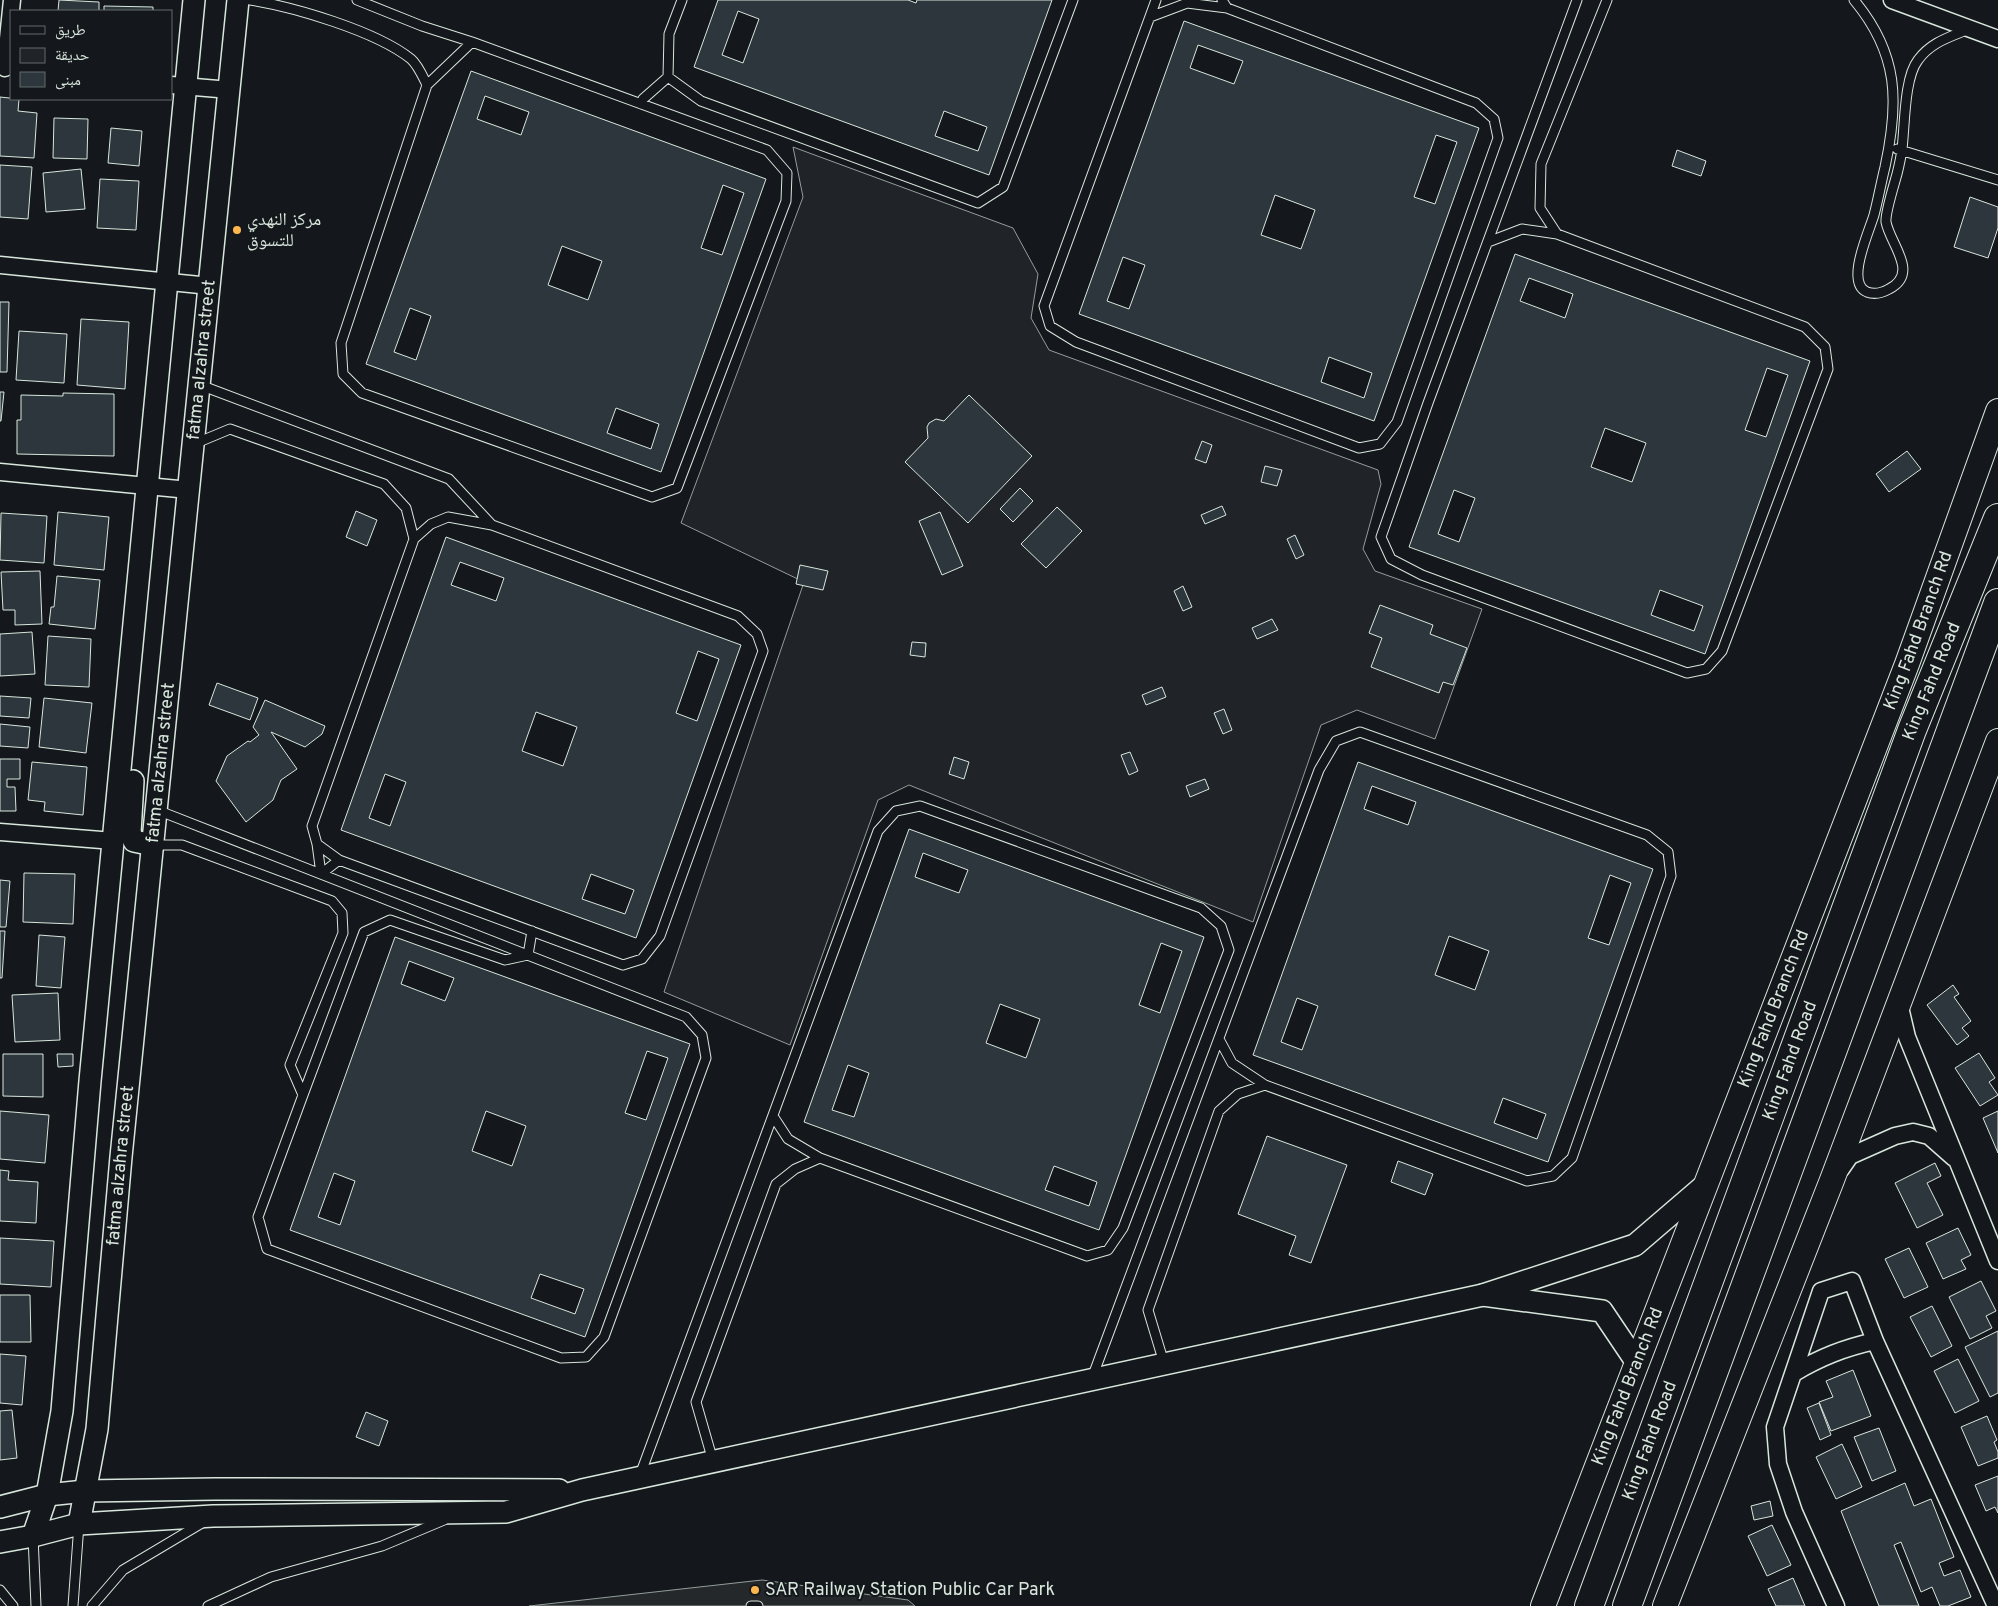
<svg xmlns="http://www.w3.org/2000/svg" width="1998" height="1606" font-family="Overpass,'Noto Naskh Arabic',sans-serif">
  <rect width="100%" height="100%" fill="#14181c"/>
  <path fill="#202428" stroke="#939e99" d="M 793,147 L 1013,228 L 1038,274 L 1031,318 L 1049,350 L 1378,470 L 1381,484 L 1363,549 L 1375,571 L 1482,609 L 1435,739 L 1357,710 L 1321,725 L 1253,922 L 909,785 L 878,800 L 790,1045 L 664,992 L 804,582 L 681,523 L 803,197 Z"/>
  <path fill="#24282b" stroke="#939e99" d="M 762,1580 L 908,1600 L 915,1606 L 529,1606 Z"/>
  <path fill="#2c363c" stroke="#d8e6dc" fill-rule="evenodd" d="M 59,0 L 99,2 L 99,11 L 58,11 Z
    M 718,0 L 908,0 L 916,3 L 917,0 L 1052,0 L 989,175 L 694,67 ZM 738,11 L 759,19 L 743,63 L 722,55 ZM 944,111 L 987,127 L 978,151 L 935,136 Z
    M 104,6 L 153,7 L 153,11 L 104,11 Z
    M 1184,21 L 1479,128 L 1374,421 L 1079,314 ZM 1198,45 L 1243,61 L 1234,84 L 1190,68 ZM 1436,135 L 1457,142 L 1435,204 L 1414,197 ZM 1275,195 L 1315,210 L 1301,249 L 1261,235 ZM 1123,257 L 1145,265 L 1129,309 L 1107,301 ZM 1329,357 L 1372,373 L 1364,398 L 1321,382 Z
    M 471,71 L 766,179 L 661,472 L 366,364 ZM 485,96 L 529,112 L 521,135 L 477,119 ZM 723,185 L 744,193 L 722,255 L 701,248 ZM 562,246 L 602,261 L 588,300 L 548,285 ZM 410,308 L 431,316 L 416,360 L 394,352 ZM 616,408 L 659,424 L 651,449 L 607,433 Z
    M 0,97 L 19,99 L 18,111 L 37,113 L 34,158 L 0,156 Z
    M 54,118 L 88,119 L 87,159 L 53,158 Z
    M 111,128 L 142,131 L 139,166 L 108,163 Z
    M 1677,150 L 1706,161 L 1701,176 L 1672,166 Z
    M 0,165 L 32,167 L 28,219 L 0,217 Z
    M 81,169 L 85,209 L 46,212 L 43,173 Z
    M 100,179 L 139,181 L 136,230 L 97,228 Z
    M 1970,197 L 1998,207 L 1998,228 L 1988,258 L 1954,247 Z
    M 1515,254 L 1810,361 L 1705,654 L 1409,547 ZM 1529,278 L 1573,294 L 1565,318 L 1520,301 ZM 1767,368 L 1788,375 L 1766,437 L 1745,430 ZM 1605,428 L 1646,443 L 1632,482 L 1591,467 ZM 1454,490 L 1475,498 L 1459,542 L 1438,534 ZM 1660,590 L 1703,606 L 1694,631 L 1651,615 Z
    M 0,302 L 9,302 L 7,372 L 0,372 Z
    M 81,319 L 129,322 L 125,389 L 77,385 Z
    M 19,331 L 67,334 L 64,383 L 16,380 Z
    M 0,392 L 4,392 L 1,421 L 0,421 Z
    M 63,393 L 114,394 L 114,456 L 17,454 L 17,420 L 21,420 L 21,395 L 63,396 Z
    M 969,395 L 1032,456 L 968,523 L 905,462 L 928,438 L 927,427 L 929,423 L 936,419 L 944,421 Z
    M 1202,441 L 1212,445 L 1206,463 L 1195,459 Z
    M 1907,451 L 1921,469 L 1889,492 L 1876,474 Z
    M 1265,466 L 1282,470 L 1277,486 L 1261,482 Z
    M 1020,488 L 1033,501 L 1013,522 L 1000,509 Z
    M 1222,506 L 1226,515 L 1205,524 L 1201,515 Z
    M 1057,507 L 1082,531 L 1046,568 L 1021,544 Z
    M 356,511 L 377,520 L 367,546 L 346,537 Z
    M 58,512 L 109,517 L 104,570 L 54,565 Z
    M 940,512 L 963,566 L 942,575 L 919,521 Z
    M 1,513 L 47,516 L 44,563 L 0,560 Z
    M 1295,535 L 1304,555 L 1296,559 L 1287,539 Z
    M 446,537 L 741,645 L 636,938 L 341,830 ZM 460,562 L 504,578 L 496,601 L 451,585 ZM 698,651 L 719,659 L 697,721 L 676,713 ZM 536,712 L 577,727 L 563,766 L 522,751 ZM 385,774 L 406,782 L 390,826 L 369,818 ZM 591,874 L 634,890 L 625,914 L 582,899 Z
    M 800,565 L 828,571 L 823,590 L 796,584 Z
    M 40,571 L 42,624 L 15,625 L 15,610 L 3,610 L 1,572 Z
    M 57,576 L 100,580 L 95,629 L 49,624 L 51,607 L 54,607 Z
    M 1183,586 L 1192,607 L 1183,611 L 1174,591 Z
    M 1380,605 L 1433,625 L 1430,634 L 1467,648 L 1453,685 L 1443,682 L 1439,693 L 1371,667 L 1382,638 L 1369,633 Z
    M 1272,619 L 1278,630 L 1257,639 L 1252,628 Z
    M 32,632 L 35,674 L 0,676 L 0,634 Z
    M 48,636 L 91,639 L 89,687 L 45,685 Z
    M 912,642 L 926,643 L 925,657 L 910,655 Z
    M 217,683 L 258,698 L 250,720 L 209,705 Z
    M 1162,687 L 1166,697 L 1146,705 L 1142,695 Z
    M 0,696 L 31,698 L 29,718 L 0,716 Z
    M 44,698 L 92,703 L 86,753 L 39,747 Z
    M 265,700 L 325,726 L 322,734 L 305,747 L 271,732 L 297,769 L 281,780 L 273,800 L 246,822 L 216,781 L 227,756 L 248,741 L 250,742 L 259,735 L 253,727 Z
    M 1224,709 L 1232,730 L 1223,734 L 1214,713 Z
    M 0,724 L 30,727 L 28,748 L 0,746 Z
    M 1130,752 L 1138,771 L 1129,775 L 1121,755 Z
    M 954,757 L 969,762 L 964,779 L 949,774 Z
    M 0,759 L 20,759 L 20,779 L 7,779 L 7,787 L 15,787 L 16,811 L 0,811 Z
    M 32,762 L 87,767 L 83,815 L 44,811 L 45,802 L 28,800 Z
    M 1358,762 L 1653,869 L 1548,1162 L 1253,1055 ZM 1372,786 L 1416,802 L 1408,825 L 1364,809 ZM 1610,875 L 1631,883 L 1609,945 L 1588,938 ZM 1449,936 L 1489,951 L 1475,990 L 1435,975 ZM 1297,998 L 1318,1006 L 1302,1050 L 1281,1042 ZM 1503,1098 L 1546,1114 L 1537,1139 L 1494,1123 Z
    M 1205,779 L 1209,789 L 1190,797 L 1186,786 Z
    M 909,829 L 1204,937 L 1099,1230 L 804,1122 ZM 923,853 L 968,870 L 959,893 L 915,877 ZM 1161,943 L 1182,951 L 1160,1013 L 1139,1005 ZM 1000,1004 L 1040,1019 L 1026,1058 L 986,1043 ZM 848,1065 L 869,1073 L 854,1117 L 832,1110 ZM 1054,1166 L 1097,1182 L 1089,1206 L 1045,1190 Z
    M 24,873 L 75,874 L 73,924 L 23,922 Z
    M 0,880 L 10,881 L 6,927 L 0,927 Z
    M 0,931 L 5,931 L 2,978 L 0,978 Z
    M 39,935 L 65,937 L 61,988 L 36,986 Z
    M 395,937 L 690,1044 L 585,1337 L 290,1230 ZM 409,961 L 454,978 L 445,1001 L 401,984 ZM 647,1051 L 668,1058 L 646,1120 L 625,1113 ZM 486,1111 L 526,1126 L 512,1166 L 472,1151 ZM 334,1173 L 355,1181 L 340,1225 L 318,1217 ZM 540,1274 L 584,1289 L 575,1314 L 531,1298 Z
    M 1953,985 L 1959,994 L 1954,997 L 1971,1021 L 1962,1028 L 1969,1036 L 1957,1045 L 1927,1005 Z
    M 58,993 L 60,1040 L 15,1042 L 12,995 Z
    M 1979,1053 L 1995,1078 L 1989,1082 L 1998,1095 L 1980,1106 L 1955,1068 Z
    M 3,1054 L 43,1054 L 43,1097 L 3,1096 Z
    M 57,1054 L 73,1054 L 73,1066 L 58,1067 Z
    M 0,1111 L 49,1115 L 45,1163 L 0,1159 Z
    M 1998,1111 L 1998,1153 L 1983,1118 Z
    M 1267,1136 L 1347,1165 L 1311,1263 L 1289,1255 L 1296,1236 L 1238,1214 Z
    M 1398,1161 L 1433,1174 L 1425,1195 L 1391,1182 Z
    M 1935,1163 L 1941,1176 L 1927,1183 L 1943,1215 L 1917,1228 L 1895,1183 Z
    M 0,1170 L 9,1171 L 8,1180 L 38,1182 L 36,1223 L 0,1221 Z
    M 1958,1228 L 1971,1255 L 1961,1260 L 1966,1269 L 1943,1279 L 1926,1243 Z
    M 0,1238 L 54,1241 L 51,1287 L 0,1284 Z
    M 1909,1248 L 1928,1287 L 1904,1298 L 1885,1259 Z
    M 1981,1281 L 1996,1311 L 1986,1316 L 1992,1328 L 1970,1339 L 1949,1297 Z
    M 0,1295 L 30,1295 L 31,1342 L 0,1342 Z
    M 1932,1306 L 1952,1346 L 1931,1357 L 1910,1317 Z
    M 1998,1331 L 1998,1393 L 1990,1397 L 1965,1347 Z
    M 0,1354 L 26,1356 L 22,1405 L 0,1403 Z
    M 1958,1359 L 1979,1401 L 1955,1413 L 1934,1371 Z
    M 1853,1370 L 1871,1416 L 1831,1431 L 1819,1402 L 1833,1397 L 1826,1381 Z
    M 1819,1403 L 1831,1435 L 1820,1440 L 1807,1408 Z
    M 12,1410 L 17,1458 L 0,1460 L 0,1411 Z
    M 366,1412 L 388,1421 L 379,1446 L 356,1437 Z
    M 1987,1416 L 1997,1440 L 1994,1442 L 1998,1452 L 1998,1458 L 1978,1466 L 1961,1427 Z
    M 1879,1428 L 1896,1471 L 1872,1481 L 1854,1437 Z
    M 1842,1444 L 1862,1487 L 1836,1499 L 1816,1457 Z
    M 1998,1476 L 1998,1513 L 1995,1507 L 1986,1511 L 1975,1485 Z
    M 1905,1483 L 1914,1506 L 1931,1499 L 1954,1557 L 1939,1563 L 1944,1576 L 1960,1570 L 1971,1597 L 1948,1606 L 1940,1606 L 1932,1587 L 1921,1592 L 1901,1542 L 1894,1545 L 1919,1606 L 1879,1606 L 1841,1511 Z
    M 1770,1501 L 1773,1516 L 1754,1520 L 1751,1506 Z
    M 1772,1525 L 1791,1565 L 1767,1576 L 1748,1536 Z
    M 1793,1578 L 1805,1606 L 1776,1606 L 1768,1589 Z"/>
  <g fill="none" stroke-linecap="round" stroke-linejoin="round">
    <defs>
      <path id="service" d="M 250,0 C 294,7 376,31 411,59 C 418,65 423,77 427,85 L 341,343 L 343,374 L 362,393 L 652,497 L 677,488 L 786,201 L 787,173 L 767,150 L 472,42 L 422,26 L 357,0
        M 682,0 L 669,34 L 668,77 L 701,101 L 978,203 L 1003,187 L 1073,0
        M 1156,0 L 1044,306 L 1050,326 L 1076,342 L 1359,448 L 1380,444 L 1397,422 L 1498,138 L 1494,119 L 1476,103 L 1227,8 L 1222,0
        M 1577,0 L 1428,403 L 1381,537 L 1391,559 L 1422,575 L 1687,673 L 1706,669 L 1722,651 L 1828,369 L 1825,347 L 1805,327 L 1557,234 L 1540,208 L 1541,164 L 1607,0
        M 1854,0 C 1899,54 1899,102 1885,167 C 1881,183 1878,200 1874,215 C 1869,232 1845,283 1867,292 C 1875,295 1882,293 1889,289 C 1920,273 1890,244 1886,222 C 1885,213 1894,185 1897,174 C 1899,166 1901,157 1902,149 C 1905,125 1904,78 1918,60 C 1931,42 1950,37 1969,29
        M 1150,17 L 1187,3 L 1227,8
        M 427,85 L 472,42
        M 641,104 L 643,99 L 668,77
        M 1897,149 L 1998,180
        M 1488,242 L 1522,229 L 1557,234
        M 194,444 L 230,429 L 384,484 L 406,508 L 414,539 L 312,826 L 317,844 L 339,860 L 623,965 L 642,959 L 660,936 L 763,651 L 757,634 L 738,616 L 492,525 L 449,479 L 200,385
        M 414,539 L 431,524 L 448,517 L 492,525
        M 317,844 L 321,874 L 339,860
        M 153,845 L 182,845 L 332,901 L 342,913 L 343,933 L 290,1065 L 303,1095 L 258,1217 L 267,1249 L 561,1358 L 586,1357 L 604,1337 L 706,1058 L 702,1035 L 686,1017 L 157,810
        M 1219,1039 L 1232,1063 L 1265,1085
        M 303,1095 L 364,932 L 390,920 L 505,960 L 528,955 L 532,931
        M 773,1116 L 788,1139 L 820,1158
        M 1092,1378 L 1319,770 L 1336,741 L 1360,732 L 1647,835 L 1668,852 L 1671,876 L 1572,1158 L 1553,1176 L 1527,1181 L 1265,1085 L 1238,1094 L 1219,1111 L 1148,1310 L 1164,1363
        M 640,1475 L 878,831 L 896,811 L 920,806 L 1201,908 L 1221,926 L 1229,950 L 1123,1228 L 1108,1250 L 1087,1256 L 820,1158 L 795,1169 L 776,1184 L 696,1402 L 713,1461
        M 33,1536 L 36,1606
        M 0,1590 L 13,1606
        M 73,1606 L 79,1524
        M 92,1606 L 123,1570 L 202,1523
        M 208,1606 L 271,1577 L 382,1546 L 444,1520
        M 751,1606 L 758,1606"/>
      <path id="minor" d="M 1892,0 L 1998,39
        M 5,68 L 12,0
        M 171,85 L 230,90
        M 0,265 L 210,286
        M 0,472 L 189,490
        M 0,832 L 114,841
        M 1899,1003 L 1907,1037 L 1998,1261
        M 1841,1169 L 1850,1156 L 1895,1136 L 1913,1132 L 1929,1136 L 1954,1158
        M 1794,1373 C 1821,1357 1844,1348 1875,1341
        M 1836,1606 L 1794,1512 L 1778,1464 L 1775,1427 L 1821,1291 L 1852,1281 L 1875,1341 L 1996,1606"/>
      <g id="tertiary">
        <path d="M 133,781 L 130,833 L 134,841 L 153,845"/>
        <path d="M 1637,1363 L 1602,1311 L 1483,1295 L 1635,1245 L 1706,1184"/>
        <path d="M 0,1507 L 47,1495 L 85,1491 L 215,1489 L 559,1490"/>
        <path id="s1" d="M 79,1524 L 97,1429 L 121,1157 L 238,0"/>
        <path d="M 33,1536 L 47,1495 L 62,1411 L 90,1081 L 194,0"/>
        <path d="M 0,1542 L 33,1536 L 79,1524 L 213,1516 L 506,1512 L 582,1490 L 1483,1295"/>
      </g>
      <g id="secondary">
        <path id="s2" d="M 1543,1606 L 1907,664 L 1998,411"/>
        <path d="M 1665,1606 L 1832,1180 L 1998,741"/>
      </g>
      <g id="motorway">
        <path id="s3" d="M 1589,1606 L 1912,730 L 1998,518"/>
        <path d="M 1627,1606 L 1998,603"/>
      </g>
    </defs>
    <use href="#service" stroke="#d8e6dc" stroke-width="11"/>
    <use href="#minor" stroke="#d8e6dc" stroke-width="19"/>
    <use href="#tertiary" stroke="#d8e6dc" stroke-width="24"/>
    <use href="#secondary" stroke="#d8e6dc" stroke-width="26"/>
    <use href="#motorway" stroke="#d8e6dc" stroke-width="30"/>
    <use href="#service" stroke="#14181c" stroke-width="9"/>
    <use href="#minor" stroke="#14181c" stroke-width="16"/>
    <use href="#tertiary" stroke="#14181c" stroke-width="21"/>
    <use href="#secondary" stroke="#14181c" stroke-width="24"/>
    <use href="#motorway" stroke="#14181c" stroke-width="28"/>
  </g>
  <g fill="#ffb74d" stroke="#14181c" stroke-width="2">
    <circle cx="237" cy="230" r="5"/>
    <circle cx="755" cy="1590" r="5"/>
  </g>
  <g text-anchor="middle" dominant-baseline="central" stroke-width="4" stroke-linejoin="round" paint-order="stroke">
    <g font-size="18" fill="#d8e6dc" stroke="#14181c" text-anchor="start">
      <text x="247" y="220">مركز النهدي<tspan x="247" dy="21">للتسوق</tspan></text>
      <text x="765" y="1590">SAR Railway Station Public Car Park</text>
    </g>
    <g font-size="18" fill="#d8e6dc" stroke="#14181c">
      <text stroke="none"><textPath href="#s1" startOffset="1171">fatma alzahra street</textPath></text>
      <text stroke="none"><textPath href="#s2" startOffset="1045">King Fahd Branch Rd</textPath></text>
      <text stroke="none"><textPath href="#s3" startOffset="986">King Fahd Road</textPath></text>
      <text stroke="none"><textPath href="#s1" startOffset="766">fatma alzahra street</textPath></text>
      <text stroke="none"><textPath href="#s2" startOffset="640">King Fahd Branch Rd</textPath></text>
      <text stroke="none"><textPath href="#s3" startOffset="581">King Fahd Road</textPath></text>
      <text stroke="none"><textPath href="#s1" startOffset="361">fatma alzahra street</textPath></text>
      <text stroke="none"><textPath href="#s2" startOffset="235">King Fahd Branch Rd</textPath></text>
      <text stroke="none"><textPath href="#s3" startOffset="176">King Fahd Road</textPath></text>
    </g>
  </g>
  <rect x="10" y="10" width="162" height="90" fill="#14181c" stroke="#626a69"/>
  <rect x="20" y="26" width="25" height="8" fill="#14181c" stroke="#626a69"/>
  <text x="55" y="35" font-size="15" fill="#d8e6dc">طريق</text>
  <rect x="20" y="48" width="25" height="15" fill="#202428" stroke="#626a69"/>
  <text x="55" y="60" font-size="15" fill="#d8e6dc">حديقة</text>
  <rect x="20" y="72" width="25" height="15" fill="#2c363c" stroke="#626a69"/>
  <text x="55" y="85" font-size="15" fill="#d8e6dc">مبنى</text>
</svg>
